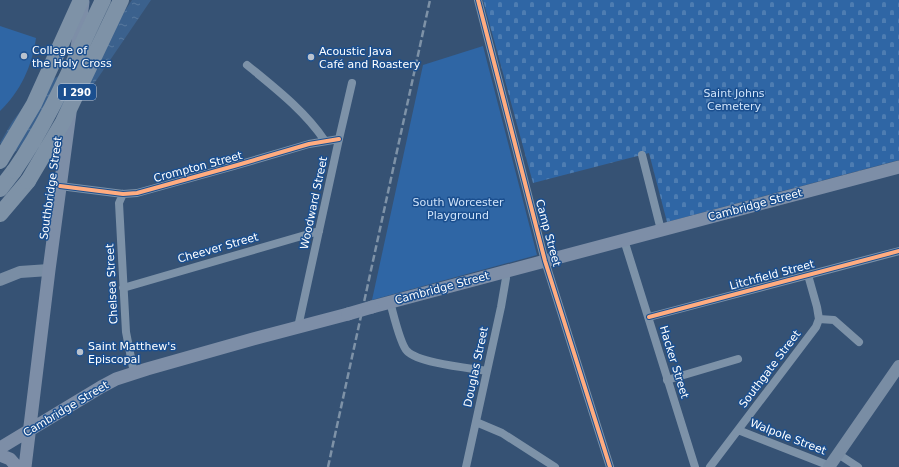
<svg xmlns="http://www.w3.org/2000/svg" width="899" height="467" font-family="'DejaVu Sans',sans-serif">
  <defs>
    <pattern id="cemetery-stones" width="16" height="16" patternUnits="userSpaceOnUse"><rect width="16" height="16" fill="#2f66a5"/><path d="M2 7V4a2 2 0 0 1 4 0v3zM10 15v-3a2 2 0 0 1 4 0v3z" fill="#4e7db2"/></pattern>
    <pattern id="water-ripples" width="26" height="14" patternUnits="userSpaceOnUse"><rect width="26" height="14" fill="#3b618d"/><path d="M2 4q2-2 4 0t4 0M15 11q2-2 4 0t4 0" fill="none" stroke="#58799e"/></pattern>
  </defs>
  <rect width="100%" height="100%" fill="#365274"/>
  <path fill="url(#cemetery-stones)" d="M 483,0 L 899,0 L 899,160 L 667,222 L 649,153 L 533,183 Z"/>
  <path fill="#2f66a5" d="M 0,26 L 36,38 C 32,66 21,91 0,111 Z
    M 483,46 L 537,255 L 372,300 L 423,65 Z"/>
  <path fill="url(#water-ripples)" d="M 132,0 L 151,0 L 87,94 L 55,111 L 14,153 L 0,143 L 12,122 L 38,88 L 96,54 Z"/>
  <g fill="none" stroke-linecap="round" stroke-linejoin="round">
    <path stroke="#7d92a8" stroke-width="8" d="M 478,0 L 545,261 L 610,467
      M 247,65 C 275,88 305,111 325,141
      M 642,155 L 661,230
      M 60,186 L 123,194 L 137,193 L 234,166 L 309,144 L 339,139
      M 123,194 L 119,203 L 126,332 L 134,373
      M 624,240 L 695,467
      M 123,288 L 319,231
      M 390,302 C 393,312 400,344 407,351 C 418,363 469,368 487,371
      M 649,317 L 899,251
      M 819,319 L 834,320 L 859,342
      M 298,327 L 339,139 L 352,83
      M 667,380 L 738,359
      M 476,422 L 502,433 L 555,467
      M 738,430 L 830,466
      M 838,454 L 858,467
      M 466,467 L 501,307 L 506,278 L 504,272
      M 710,467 L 816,327 L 819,319 L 817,307 L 808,275"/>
    <path stroke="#798da4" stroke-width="12" d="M 0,280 L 20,272 L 49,270
      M 829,467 L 899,366"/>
    <path stroke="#7d8ea7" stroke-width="13" d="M 77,48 L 83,2
      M 372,307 L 899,167
      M 0,448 L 101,387 L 116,379 L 147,369 L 253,339 L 348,314
      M 0,455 L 10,459 L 17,467
      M 25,467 L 49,270 L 70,113"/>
    <path stroke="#7e92a7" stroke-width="16" d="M 0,161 L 34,104 L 81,0
      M 0,189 L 14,171
      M 0,214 L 28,181"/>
    <path stroke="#7e92a7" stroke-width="2.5" stroke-dasharray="7 3" stroke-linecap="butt" d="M 328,467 L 430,0"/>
    <path stroke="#7d8ea7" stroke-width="13" d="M 348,314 L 372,307"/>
    <path stroke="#7e92a7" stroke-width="16" d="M 14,171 C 51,118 75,58 103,0
      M 28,181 L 63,122 L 121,0"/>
    <defs>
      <path id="cycleway" d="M 478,0 L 545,261 L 610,467
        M 60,186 L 123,194 L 137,193 L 234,166 L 309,144 L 339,139
        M 649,317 L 899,251"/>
    </defs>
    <use href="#cycleway" stroke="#1b4f8f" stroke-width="6"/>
    <use href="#cycleway" stroke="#ffac80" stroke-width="4"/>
  </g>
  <g fill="#b9c2ce" stroke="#1b4f8f" stroke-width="1.5">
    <circle cx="24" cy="56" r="4"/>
    <circle cx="311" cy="57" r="4"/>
    <circle cx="80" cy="352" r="4"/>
  </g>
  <g text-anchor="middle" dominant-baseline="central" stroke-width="3" stroke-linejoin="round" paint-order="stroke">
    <rect fill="#1b4f8f" stroke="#bbcadd" stroke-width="1" x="58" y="84" width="38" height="16" rx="3"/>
    <g font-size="10" font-weight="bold" fill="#fff">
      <text x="77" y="92">I 290</text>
    </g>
    <g font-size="11" fill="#fff" stroke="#1b4f8f" text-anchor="start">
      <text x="32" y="50">College of<tspan x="32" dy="13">the Holy Cross</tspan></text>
      <text x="319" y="51">Acoustic Java<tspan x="319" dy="13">Café and Roastery</tspan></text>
      <text x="88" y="346">Saint Matthew's<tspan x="88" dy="13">Episcopal</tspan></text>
    </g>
    <g font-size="11" fill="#cfe3fa" stroke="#1b4f8f">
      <text x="734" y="93">Saint Johns<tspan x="734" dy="13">Cemetery</tspan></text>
      <text x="458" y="202">South Worcester<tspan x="458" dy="13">Playground</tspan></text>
    </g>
    <g font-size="11" fill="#fff" stroke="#1b4f8f">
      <text transform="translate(198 167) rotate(-15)">Crompton Street</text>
      <text transform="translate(51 188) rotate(-82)">Southbridge Street</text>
      <text transform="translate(314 203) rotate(-78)">Woodward Street</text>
      <text transform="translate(755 205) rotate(-15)">Cambridge Street</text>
      <text transform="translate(548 233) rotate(75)">Camp Street</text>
      <text transform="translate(218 248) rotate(-16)">Cheever Street</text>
      <text transform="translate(772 275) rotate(-15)">Litchfield Street</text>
      <text transform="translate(112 284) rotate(-93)">Chelsea Street</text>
      <text transform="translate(442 288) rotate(-15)">Cambridge Street</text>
      <text transform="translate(674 362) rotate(73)">Hacker Street</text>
      <text transform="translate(476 367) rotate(-78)">Douglas Street</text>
      <text transform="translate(770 369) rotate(-53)">Southgate Street</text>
      <text transform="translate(66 409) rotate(-31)">Cambridge Street</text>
      <text transform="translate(788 437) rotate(21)">Walpole Street</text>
    </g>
  </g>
</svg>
